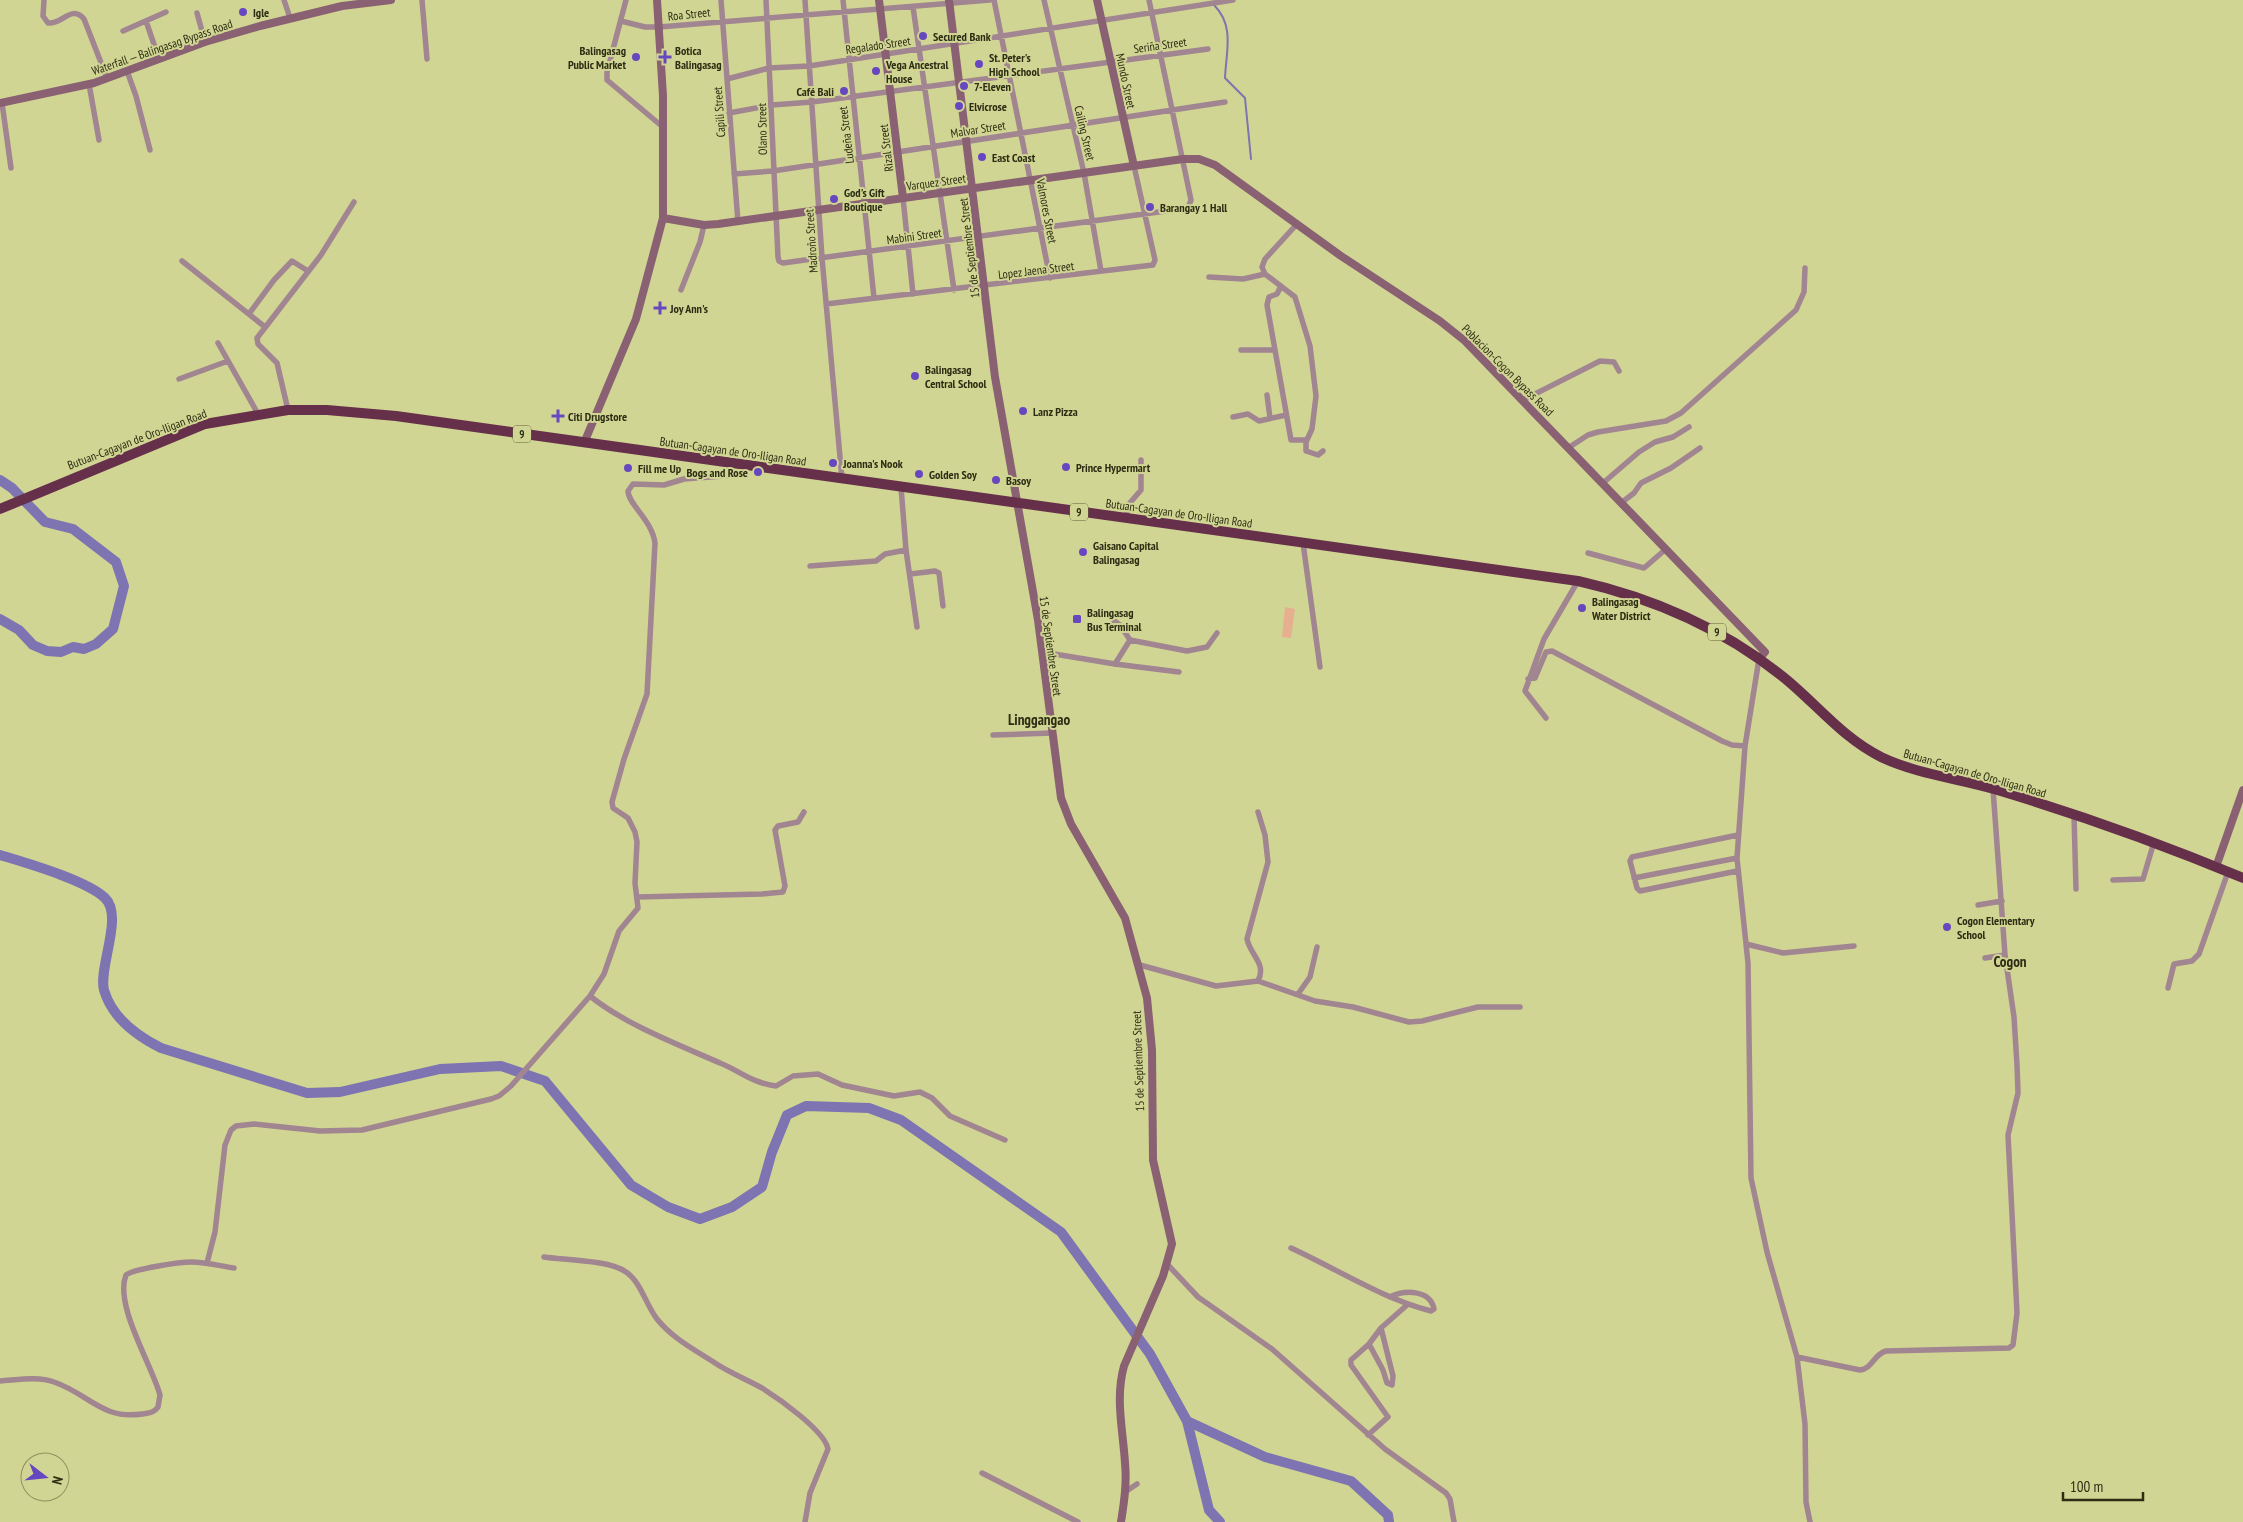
<svg xmlns="http://www.w3.org/2000/svg" width="2243" height="1522" font-family="'PT Sans Narrow',sans-serif">
  <rect width="100%" height="100%" fill="#d1d593"/>
  <path fill="#e6af90" d="M 1285,607 L 1295,609 L 1291,638 L 1282,637 Z"/>
  <g fill="none" stroke-linecap="round" stroke-linejoin="round">
    <path stroke="#7d74b1" stroke-width="2" d="M 1214,5 C 1235,26 1226,52 1225,78 L 1245,98 L 1251,159"/>
    <path stroke="#7d74b1" stroke-width="10" d="M 0,480 L 12,488 L 45,522 L 73,529 L 116,562 L 124,586 L 113,629 L 96,644 L 84,649 L 73,647 L 61,652 L 47,651 L 33,645 L 19,630 L 0,619
      M 0,855 C 26,863 86,880 105,898 C 124,916 98,968 104,990 C 112,1018 137,1036 161,1048 L 307,1093 L 340,1092 L 440,1069 L 501,1066 L 545,1081 L 631,1185 L 668,1207 L 700,1219 L 732,1207 L 762,1187 L 772,1152 L 787,1115 L 806,1106 L 869,1108 L 901,1120 L 1061,1232 L 1150,1354 L 1187,1421 L 1209,1510 L 1220,1522
      M 1187,1421 L 1265,1457 L 1351,1481 L 1388,1515 L 1389,1522"/>
    <path stroke="#a18591" stroke-width="5.5" d="M 44,0 L 43,16 L 48,23 C 62,25 71,4 84,19 L 107,78
      M 284,0 L 290,18
      M 422,0 L 427,59
      M 626,0 L 607,72 L 607,80 L 664,128
      M 721,0 L 738,222
      M 766,0 L 778,257 L 779,261 L 783,263 L 1188,208 L 1191,200 L 1149,0
      M 805,0 L 822,258 L 842,479
      M 843,0 L 874,298
      M 994,0 L 1050,278
      M 1044,0 L 1084,173 L 1101,271
      M 913,7 L 954,290
      M 197,13 L 205,42
      M 146,21 L 159,59
      M 621,21 L 645,27 L 659,27 L 990,0
      M 123,31 L 166,12
      M 127,71 L 136,96 L 150,150
      M 727,79 L 769,68 L 809,66 L 1233,0
      M 89,84 L 99,140
      M 2,103 L 11,168
      M 729,113 L 772,105 L 812,102 L 1208,49
      M 734,174 L 773,171 L 1225,102
      M 903,198 L 913,294
      M 1297,224 L 1265,259 L 1262,267 L 1265,274 L 1295,297 L 1310,346 L 1316,396 L 1312,429 L 1306,442 L 1306,451 L 1318,455 L 1323,451
      M 182,261 L 265,327
      M 1209,277 L 1243,279 L 1265,274
      M 1281,286 L 1277,294 L 1269,297 L 1267,305 L 1291,440 L 1307,440
      M 681,290 L 700,242 L 704,225
      M 826,304 L 1153,265 L 1155,260 L 1134,166
      M 249,314 L 274,280 L 292,261 L 308,271
      M 218,343 L 258,414
      M 1241,350 L 1274,350
      M 179,379 L 228,361
      M 1267,395 L 1270,418
      M 1523,400 L 1600,361 L 1614,362 L 1619,371
      M 288,410 L 277,363 L 258,344 L 257,338 L 321,255 L 354,202
      M 1233,417 L 1248,414 L 1259,421 L 1286,415
      M 1568,448 L 1588,435 L 1598,432 L 1666,421 L 1681,413 L 1796,310 L 1804,292 L 1805,268
      M 1603,483 L 1639,452 L 1655,442 L 1673,437 L 1689,427
      M 901,487 L 906,550 L 917,627
      M 1621,503 L 1634,493 L 1641,483 L 1671,468 L 1700,448
      M 1126,518 L 1129,504 L 1141,490 L 1141,460
      M 1303,543 L 1320,667
      M 1588,553 L 1644,568 L 1666,549
      M 810,566 L 876,561 L 885,554 L 906,550
      M 910,574 L 935,571 L 939,573 L 943,606
      M 1113,620 L 1120,625 L 1130,640
      M 1130,640 L 1187,651 L 1207,647 L 1217,633
      M 1042,652 L 1115,664 L 1179,672
      M 1759,659 L 1745,746 L 1737,858 L 1748,963 L 1751,1178 L 1767,1252 L 1797,1357 L 1805,1424 L 1806,1502 L 1810,1522
      M 1115,664 L 1130,640
      M 1528,679 L 1535,678 L 1546,652 L 1552,651 L 1722,741 L 1732,745 L 1745,746
      M 1546,718 L 1525,691 L 1544,639 L 1578,581
      M 993,735 L 1052,733
      M 1258,812 L 1265,835 L 1268,862 L 1247,939 C 1250,955 1267,963 1258,981
      M 2074,815 L 2076,889
      M 1737,871 L 1640,891 L 1637,888 L 1630,861 L 1632,857 L 1738,835
      M 1634,878 L 1737,858
      M 2113,880 L 2143,879 L 2154,842
      M 637,897 L 762,894 L 783,892 L 785,886 L 775,830 L 778,826 L 798,822 L 804,812
      M 1978,905 L 2002,901
      M 1746,944 L 1783,953 L 1854,946
      M 1985,958 L 2005,955
      M 1140,965 L 1216,986 L 1258,981 L 1315,1001 L 1353,1007 L 1409,1022 L 1422,1021 L 1478,1007 L 1520,1007
      M 2168,988 L 2174,964 L 2192,961 L 2199,954 L 2228,872
      M 1298,994 L 1310,977 L 1317,947
      M 590,996 C 626,1025 677,1044 720,1063 C 740,1071 752,1083 776,1086 L 793,1076 L 818,1074 L 842,1085 L 894,1096 L 920,1092 L 932,1098 L 950,1116 L 1005,1140
      M 1291,1248 C 1337,1269 1381,1298 1431,1311 L 1434,1309 C 1430,1289 1404,1290 1390,1297
      M 544,1257 C 565,1260 609,1260 626,1272 C 641,1282 646,1305 657,1319 C 672,1338 695,1350 715,1363 C 730,1373 746,1379 762,1388 C 778,1398 825,1431 828,1449 L 810,1493 L 805,1522
      M 207,1263 L 215,1232 L 225,1145 L 231,1130 L 236,1126 L 254,1124 L 320,1131 L 362,1130 L 491,1099 L 499,1096 L 511,1086 L 590,996 L 604,974 L 619,931 L 638,908 L 635,883 L 637,842 L 635,832 L 628,818 L 613,808 L 612,802 L 624,759 L 647,694 L 655,543 C 652,520 628,504 628,491 L 633,484 L 664,485 L 684,479 L 736,475 L 743,473 L 748,466
      M 1168,1265 L 1198,1297 L 1272,1349 L 1385,1449 L 1446,1493 L 1450,1499 L 1454,1522
      M 1369,1344 L 1383,1370 L 1387,1383 L 1392,1385 L 1393,1376 L 1381,1328
      M 1797,1357 L 1860,1370 C 1872,1369 1874,1354 1886,1351 L 2009,1348 L 2013,1345 L 2017,1313 L 2008,1135 L 2018,1093 L 2017,1065 L 2014,1017 L 2005,955 L 1993,789
      M 0,1381 C 17,1380 38,1376 54,1382 C 89,1394 102,1420 142,1414 C 149,1413 154,1413 158,1407 L 160,1395 C 152,1365 114,1305 126,1275 C 133,1269 180,1262 191,1262 C 206,1262 220,1266 234,1268
      M 1368,1435 L 1388,1417 L 1351,1365 L 1351,1360 L 1369,1344 L 1381,1328 L 1407,1305
      M 982,1473 L 1078,1522
      M 1125,1492 L 1137,1484"/>
    <path stroke="#896173" stroke-width="8" d="M 879,0 L 903,198
      M 949,0 L 995,377 L 1038,620 L 1061,798 L 1071,824 L 1125,918 L 1147,998 L 1152,1050 L 1153,1160 L 1172,1244 L 1163,1276 L 1124,1366 C 1115,1398 1123,1430 1125,1463 C 1127,1483 1124,1503 1121,1522
      M 1097,0 L 1134,166
      M 0,103 L 94,83 L 205,42 L 260,26 L 342,6 L 391,0
      M 663,218 L 704,225 L 718,224 L 1183,159 L 1199,159 L 1215,165 L 1341,256 L 1440,321 L 1465,341 L 1765,652 L 1759,659
      M 584,443 L 636,319 L 663,218 L 663,96 L 657,0
      M 2216,867 L 2243,790"/>
    <path stroke="#66304b" stroke-width="10" d="M 0,509 L 205,424 L 288,410 L 327,410 L 396,416 L 1578,581 C 1653,598 1722,628 1782,676 C 1816,703 1841,737 1881,757 C 1917,774 1956,778 1994,789 C 2078,814 2162,844 2243,878"/>
  </g>
  <g fill="#6747bf" stroke="#d1d593" stroke-width="2">
    <circle cx="243" cy="12" r="5"/>
    <circle cx="923" cy="36" r="5"/>
    <circle cx="636" cy="57" r="5"/>
    <path d="M662.5 49.5h5v5h5v5h-5v5h-5v-5h-5v-5h5z"/>
    <circle cx="979" cy="64" r="5"/>
    <circle cx="876" cy="71" r="5"/>
    <circle cx="964" cy="86" r="5"/>
    <circle cx="844" cy="91" r="5"/>
    <circle cx="959" cy="106" r="5"/>
    <circle cx="982" cy="157" r="5"/>
    <circle cx="834" cy="199" r="5"/>
    <circle cx="1150" cy="207" r="5"/>
    <path d="M657.5 300.5h5v5h5v5h-5v5h-5v-5h-5v-5h5z"/>
    <circle cx="915" cy="376" r="5"/>
    <circle cx="1023" cy="411" r="5"/>
    <path d="M555.5 408.5h5v5h5v5h-5v5h-5v-5h-5v-5h5z"/>
    <circle cx="833" cy="463" r="5"/>
    <circle cx="1066" cy="467" r="5"/>
    <circle cx="628" cy="468" r="5"/>
    <circle cx="758" cy="472" r="5"/>
    <circle cx="919" cy="474" r="5"/>
    <circle cx="996" cy="480" r="5"/>
    <circle cx="1083" cy="552" r="5"/>
    <circle cx="1582" cy="608" r="5"/>
    <rect x="1072" y="614" width="10" height="10" rx="2.5"/>
    <circle cx="1947" cy="927" r="5"/>
  </g>
  <g text-anchor="middle" dominant-baseline="central" stroke-width="4" stroke-linejoin="round" paint-order="stroke">
    <g fill="#d1d593" stroke="#5e5f39" stroke-width="1">
      <rect x="513" y="425.5" width="18" height="17" rx="4"/>
      <rect x="1070" y="503.5" width="18" height="17" rx="4"/>
      <rect x="1708" y="623.5" width="18" height="17" rx="4"/>
    </g>
    <g font-size="11" font-weight="bold" fill="#2c2d13">
      <text x="522" y="434">9</text>
      <text x="1079" y="512">9</text>
      <text x="1717" y="632">9</text>
    </g>
    <g font-size="12" font-weight="bold" fill="#2c2d13" stroke="#d1d593" text-anchor="start">
      <text x="253" y="12">Igle</text>
      <text x="933" y="36">Secured Bank</text>
      <text x="626" y="50" text-anchor="end">Balingasag<tspan x="626" dy="14">Public Market</tspan></text>
      <text x="675" y="50">Botica<tspan x="675" dy="14">Balingasag</tspan></text>
      <text x="989" y="57">St. Peter's<tspan x="989" dy="14">High School</tspan></text>
      <text x="886" y="64">Vega Ancestral<tspan x="886" dy="14">House</tspan></text>
      <text x="974" y="86">7-Eleven</text>
      <text x="834" y="91" text-anchor="end">Café Bali</text>
      <text x="969" y="106">Elvicrose</text>
      <text x="992" y="157">East Coast</text>
      <text x="844" y="192">God's Gift<tspan x="844" dy="14">Boutique</tspan></text>
      <text x="1160" y="207">Barangay 1 Hall</text>
      <text x="670" y="308">Joy Ann's</text>
      <text x="925" y="369">Balingasag<tspan x="925" dy="14">Central School</tspan></text>
      <text x="1033" y="411">Lanz Pizza</text>
      <text x="568" y="416">Citi Drugstore</text>
      <text x="843" y="463">Joanna's Nook</text>
      <text x="1076" y="467">Prince Hypermart</text>
      <text x="638" y="468">Fill me Up</text>
      <text x="748" y="472" text-anchor="end">Bogs and Rose</text>
      <text x="929" y="474">Golden Soy</text>
      <text x="1006" y="480">Basoy</text>
      <text x="1093" y="545">Gaisano Capital<tspan x="1093" dy="14">Balingasag</tspan></text>
      <text x="1592" y="601">Balingasag<tspan x="1592" dy="14">Water District</tspan></text>
      <text x="1087" y="612">Balingasag<tspan x="1087" dy="14">Bus Terminal</tspan></text>
      <text x="1957" y="920">Cogon Elementary<tspan x="1957" dy="14">School</tspan></text>
    </g>
    <g font-size="12" fill="#2c2d13" stroke="#d1d593">
      <text transform="translate(689 14) rotate(-6)">Roa Street</text>
      <text transform="translate(878 45) rotate(-8)">Regalado Street</text>
      <text transform="translate(1160 45) rotate(-8)">Seriña Street</text>
      <text transform="translate(162 47) rotate(-19)">Waterfall ‒ Balingasag Bypass Road</text>
      <text transform="translate(1126 81) rotate(78)">Mundo Street</text>
      <text transform="translate(719 112) rotate(-94)">Capili Street</text>
      <text transform="translate(762 129) rotate(-91)">Olano Street</text>
      <text transform="translate(978 129) rotate(-9)">Malvar Street</text>
      <text transform="translate(1085 133) rotate(77)">Cailing Street</text>
      <text transform="translate(846 135) rotate(-97)">Ludeña Street</text>
      <text transform="translate(886 148) rotate(-97)">Rizal Street</text>
      <text transform="translate(936 182) rotate(-8)">Varquez Street</text>
      <text transform="translate(1047 211) rotate(79)">Valmores Street</text>
      <text transform="translate(914 236) rotate(-8)">Mabini Street</text>
      <text transform="translate(811 241) rotate(-94)">Madroño Street</text>
      <text transform="translate(969 248) rotate(-97)">15 de Septiembre Street</text>
      <text transform="translate(1036 270) rotate(-7)">Lopez Jaena Street</text>
      <text transform="translate(1508 370) rotate(45)">Poblacion-Cogon Bypass Road</text>
      <text transform="translate(137 439) rotate(-21)">Butuan-Cagayan de Oro-Iligan Road</text>
      <text transform="translate(733 451) rotate(8)">Butuan-Cagayan de Oro-Iligan Road</text>
      <text transform="translate(1179 513) rotate(8)">Butuan-Cagayan de Oro-Iligan Road</text>
      <text transform="translate(1051 646) rotate(82)">15 de Septiembre Street</text>
      <text transform="translate(1975 773) rotate(16)">Butuan-Cagayan de Oro-Iligan Road</text>
      <text transform="translate(1138 1061) rotate(-92)">15 de Septiembre Street</text>
    </g>
    <g font-size="15" font-weight="bold" fill="#2c2d13" stroke="#d1d593">
      <text x="1039" y="719">Linggangao</text>
      <text x="2010" y="961">Cogon</text>
    </g>
  </g>
  <g transform="translate(45 1477) rotate(106)"><circle r="24" fill="#d1d593" stroke="#8f9260"/>
  <path d="M0-4L9 19L0 12L-9 19Z" fill="#6747bf"/>
  <text y="-8" font-size="14" font-weight="bold" text-anchor="middle" fill="#2c2d13">N</text>
  </g>
  <path d="M2063 1492v8h80v-8" fill="none" stroke="#2c2d13" stroke-width="2.5"/>
  <text x="2070" y="1492" font-size="15" fill="#2c2d13" stroke="#d1d593" stroke-width="4" paint-order="stroke">100 m</text>
</svg>
